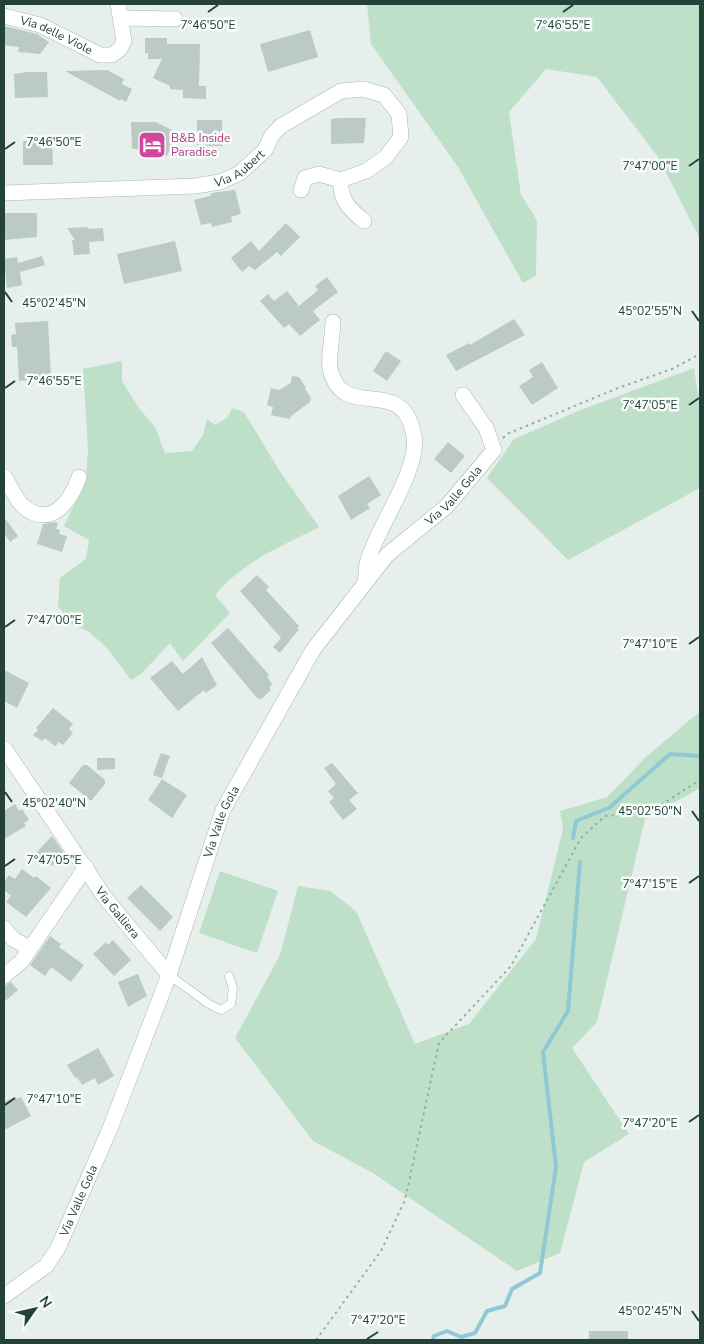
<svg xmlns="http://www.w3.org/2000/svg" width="704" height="1344" font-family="'Nunito Sans',sans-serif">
  <rect width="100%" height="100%" fill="#e6efeb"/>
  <path fill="#bfe0c8" d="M 367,4 L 700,4 L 700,239 L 658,157 L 597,77 L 546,69 L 509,112 L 521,195 L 537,220 L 536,276 L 523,283 L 458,167 L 371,44 Z
    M 122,361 L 122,381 L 138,407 L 155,427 L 165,453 L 192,451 L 203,435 L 207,419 L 215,425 L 228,417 L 232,408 L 244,412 L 279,470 L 319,527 C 282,546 242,562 215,595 L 230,613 L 183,661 L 170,643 L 142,673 L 131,680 L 108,649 L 88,631 L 71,624 L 58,606 L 60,578 L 86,559 L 89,540 L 64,526 L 86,480 L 88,450 L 83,369 Z
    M 694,368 L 700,408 L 700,488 L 568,560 L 487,478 L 514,439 L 578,411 Z
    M 698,713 L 700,717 L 700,788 L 645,819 L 597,1022 L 572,1048 L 629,1134 L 584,1162 L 560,1253 L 517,1271 L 373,1173 L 313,1141 L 235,1038 L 280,955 L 298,886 L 330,891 L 356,911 L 415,1044 L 469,1024 L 536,939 L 563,829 L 560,811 L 607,797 L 647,756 Z
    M 220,871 L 278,891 L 257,953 L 199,933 Z"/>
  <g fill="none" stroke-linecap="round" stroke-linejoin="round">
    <path stroke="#8ec9d4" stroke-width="4" d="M 573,838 L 576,821 L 609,808 L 670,754 L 700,756
      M 433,1340 L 434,1336 L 447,1331 L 461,1337 L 475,1333 L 487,1311 L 505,1306 L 512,1289 L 540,1273 L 556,1167 L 543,1052 L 568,1011 L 580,862"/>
  </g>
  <path fill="#bbcac4" d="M 4,26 L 37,34 L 49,42 L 40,54 L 18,52 L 19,47 L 4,45 Z
    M 310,30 L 318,57 L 268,72 L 260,44 Z
    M 145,38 L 167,38 L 167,44 L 200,44 L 199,86 L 206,86 L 206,99 L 183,98 L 183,90 L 170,89 L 170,86 L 153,78 L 162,59 L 148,59 L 148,53 L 145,53 Z
    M 107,70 L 124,79 L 122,84 L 132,89 L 126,102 L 121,99 L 120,101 L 65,71 Z
    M 26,72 L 47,72 L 48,97 L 15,98 L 14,74 Z
    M 341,118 L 366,118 L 364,143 L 331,144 L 331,119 Z
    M 197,120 L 222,120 L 223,146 L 197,146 Z
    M 131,122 L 156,122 L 178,133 L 167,156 L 152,149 L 132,149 Z
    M 52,140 L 53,165 L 23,165 L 23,141 Z
    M 235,190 L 241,214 L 231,217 L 232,222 L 212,227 L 211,223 L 201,225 L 194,200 L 210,196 L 212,193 Z
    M 4,213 L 37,213 L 37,237 L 4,240 Z
    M 286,223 L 300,237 L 281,256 L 277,252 L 255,270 L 249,266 L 242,272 L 231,258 L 251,241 L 259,251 Z
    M 88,227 L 88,229 L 103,228 L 104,241 L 89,242 L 90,254 L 74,255 L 72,240 L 75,240 L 67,228 Z
    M 175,241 L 182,271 L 124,284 L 117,254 Z
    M 42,256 L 45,265 L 20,272 L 22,285 L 7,288 L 4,259 L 17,257 L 18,263 Z
    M 327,277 L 338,292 L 313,311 L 320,320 L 300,336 L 289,324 L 284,328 L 260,301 L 268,294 L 274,301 L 287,291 L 299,306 L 318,290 L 315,286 Z
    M 514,319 L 525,335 L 456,371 L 446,355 L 469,343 L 470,345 Z
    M 48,321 L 51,379 L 19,381 L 17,347 L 12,347 L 11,335 L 16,334 L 15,323 Z
    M 386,351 L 401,361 L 387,381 L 373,371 Z
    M 542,362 L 558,388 L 532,405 L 519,386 L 533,377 L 529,370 Z
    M 292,376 L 299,377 L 306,388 L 305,389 L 311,398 L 310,402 L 291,416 L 290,419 L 271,415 L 273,407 L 267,405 L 271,388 L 279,390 L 291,383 Z
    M 448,442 L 465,456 L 451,473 L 434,459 Z
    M 369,476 L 381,495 L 367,504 L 370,508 L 351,520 L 338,496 Z
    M 4,517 L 18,536 L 10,542 L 4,533 Z
    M 55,522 L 58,523 L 56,529 L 60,530 L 59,534 L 67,536 L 62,552 L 37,544 L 43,524 Z
    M 257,575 L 269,587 L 266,590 L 299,626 L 297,628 L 299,629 L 280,653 L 273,647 L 281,638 L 240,591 Z
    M 228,628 L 269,675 L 267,676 L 272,684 L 269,688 L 271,690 L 261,699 L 257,698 L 211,643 Z
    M 202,657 L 217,685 L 206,693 L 204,690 L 178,711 L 150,678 L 172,661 L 183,674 Z
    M 4,670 L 29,683 L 17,708 L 4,701 Z
    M 53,708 L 73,724 L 69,729 L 73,733 L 63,745 L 59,742 L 55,746 L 45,738 L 42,741 L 33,735 L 38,730 L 36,728 Z
    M 161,753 L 170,756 L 162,778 L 153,775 Z
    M 97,758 L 115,758 L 115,769 L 97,770 Z
    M 332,763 L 358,793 L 349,800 L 357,809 L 343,820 L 329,802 L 334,798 L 328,791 L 336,784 L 324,768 Z
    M 83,765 L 87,765 L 105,780 L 105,784 L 91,801 L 69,783 Z
    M 162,779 L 187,795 L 172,818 L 148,800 Z
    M 15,804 L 19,811 L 22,809 L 29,820 L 24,823 L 26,826 L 4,839 L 4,811 Z
    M 52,836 L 64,853 L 52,866 L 37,852 Z
    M 22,869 L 34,878 L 36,876 L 51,888 L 26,917 L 6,902 L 11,896 L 4,890 L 4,882 L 9,875 L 15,879 Z
    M 141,885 L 173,917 L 160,931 L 127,898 Z
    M 50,936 L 61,944 L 59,947 L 84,965 L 71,982 L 51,967 L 45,976 L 30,965 Z
    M 113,940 L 131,960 L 114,976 L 93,954 L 106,942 L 108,945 Z
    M 138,974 L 147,996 L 128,1007 L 118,982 Z
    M 11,982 L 18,990 L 4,1002 L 4,986 Z
    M 98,1048 L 114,1076 L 98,1085 L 95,1078 L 82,1085 L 77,1077 L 75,1078 L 67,1065 Z
    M 15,1097 L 16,1099 L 21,1097 L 31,1116 L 4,1130 L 4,1102 Z
    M 589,1331 L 628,1331 L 628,1340 L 589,1340 Z"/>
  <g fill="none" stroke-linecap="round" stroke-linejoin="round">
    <defs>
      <path id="service" d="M 169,975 L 209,1004 L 221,1010 L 231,1004 L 233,988 L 229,976"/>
      <g id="minor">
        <path id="s1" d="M 4,16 L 40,25 L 100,55 L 112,55 L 120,49 L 124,41 L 118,4"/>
        <path d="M 121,18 L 175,19"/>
        <path d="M 301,190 L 305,178 L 319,174 L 341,180"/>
        <path id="s2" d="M 4,193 L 195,186 L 220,182 L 240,173 L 265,150 L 272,135 L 281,126 L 341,91 L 363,89 L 384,95 L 399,114 L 401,137 L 385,158 L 366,171 L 341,180 C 339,199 350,210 364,221"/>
        <path d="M 333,322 C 333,333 328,360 330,368 C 342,425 403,371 414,436 C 420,471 375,529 367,564 C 366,570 366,577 365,583"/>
        <path d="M 4,476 C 10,485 15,499 23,506 C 50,530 71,501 79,477"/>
        <path id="s3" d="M 4,748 L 106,899 L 169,975"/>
        <path d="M 4,928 L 13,939 L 29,948"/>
        <path d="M 4,976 L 21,962 L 86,867"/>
        <path id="s4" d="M 4,1296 L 46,1266 L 58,1248 L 111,1126 L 169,975 L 223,810 L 313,650 L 387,555 L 447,506 L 494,450 L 486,428 L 463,395"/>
      </g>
    </defs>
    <use href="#service" stroke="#a8b8b2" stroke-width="9"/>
    <use href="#minor" stroke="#a8b8b2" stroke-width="16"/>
    <path stroke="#86b3a5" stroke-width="2" stroke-dasharray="2.5 4" stroke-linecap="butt" d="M 503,438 L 507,434 L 618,388 L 672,369 L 700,354
      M 316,1340 L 381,1251 L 405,1200 L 439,1043 L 511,966 L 581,838 L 605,816 L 650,812 L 700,780"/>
    <use href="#service" stroke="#fff" stroke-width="8"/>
    <use href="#minor" stroke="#fff" stroke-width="15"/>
  </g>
  <path fill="none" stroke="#24423a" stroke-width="2" d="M 208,12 L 218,5M 563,12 L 573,5M 5,149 L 15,142M 689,166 L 699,159M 5,292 L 12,302M 692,311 L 699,321M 5,388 L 15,381M 689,405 L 699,398M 5,627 L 15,620M 689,644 L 699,637M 5,792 L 12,802M 692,811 L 699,821M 5,866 L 15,859M 689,883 L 699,876M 5,1105 L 15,1098M 689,1122 L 699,1115M 692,1311 L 699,1321M 367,1339 L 378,1332"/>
  <defs>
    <symbol id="hotel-square" viewBox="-11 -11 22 22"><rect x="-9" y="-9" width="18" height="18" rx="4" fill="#d1479c" stroke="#f7fbf9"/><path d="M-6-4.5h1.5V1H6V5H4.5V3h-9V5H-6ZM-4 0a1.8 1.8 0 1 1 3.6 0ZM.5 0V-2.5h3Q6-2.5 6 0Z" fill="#fff"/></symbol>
  </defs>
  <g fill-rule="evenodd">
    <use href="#hotel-square" x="136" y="129" width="32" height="32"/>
  </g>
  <g text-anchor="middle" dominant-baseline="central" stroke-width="5" stroke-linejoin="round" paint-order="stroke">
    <g font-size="12" fill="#24423a" stroke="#f7fbf9">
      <text stroke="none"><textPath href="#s1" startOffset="56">Via delle Viole</textPath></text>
      <text stroke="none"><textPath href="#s2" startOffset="240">Via Aubert</textPath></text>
      <text stroke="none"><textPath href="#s4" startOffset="935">Via Valle Gola</textPath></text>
      <text stroke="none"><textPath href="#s4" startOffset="530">Via Valle Gola</textPath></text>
      <text stroke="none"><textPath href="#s3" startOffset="200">Via Galliera</textPath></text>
      <text stroke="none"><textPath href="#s4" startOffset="125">Via Valle Gola</textPath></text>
    </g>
    <g font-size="12" fill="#b23c85" stroke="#f7fbf9" text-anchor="start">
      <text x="171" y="138">B&amp;B Inside<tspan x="171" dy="14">Paradise</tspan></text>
    </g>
  </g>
  <g font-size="12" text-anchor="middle" fill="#24423a" stroke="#f7fbf9" stroke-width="5" stroke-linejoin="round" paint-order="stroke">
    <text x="208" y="29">7°46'50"E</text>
    <text x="563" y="29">7°46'55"E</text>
    <text x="54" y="146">7°46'50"E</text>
    <text x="650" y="170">7°47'00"E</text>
    <text x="54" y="307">45°02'45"N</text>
    <text x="650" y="315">45°02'55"N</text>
    <text x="54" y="385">7°46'55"E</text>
    <text x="650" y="409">7°47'05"E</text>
    <text x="54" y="624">7°47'00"E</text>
    <text x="650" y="648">7°47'10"E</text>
    <text x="54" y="807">45°02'40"N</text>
    <text x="650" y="815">45°02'50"N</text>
    <text x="54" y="864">7°47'05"E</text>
    <text x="650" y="888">7°47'15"E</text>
    <text x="54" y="1103">7°47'10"E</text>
    <text x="650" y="1127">7°47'20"E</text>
    <text x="650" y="1315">45°02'45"N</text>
    <text x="378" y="1324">7°47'20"E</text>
  </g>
  <rect width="704" height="1344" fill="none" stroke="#24423a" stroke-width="10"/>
  <g transform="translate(35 1309) rotate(56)" stroke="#f7fbf9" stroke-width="4" paint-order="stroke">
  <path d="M0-4L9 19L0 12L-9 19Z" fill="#24423a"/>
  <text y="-8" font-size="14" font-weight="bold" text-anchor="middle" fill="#24423a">N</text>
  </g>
</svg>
